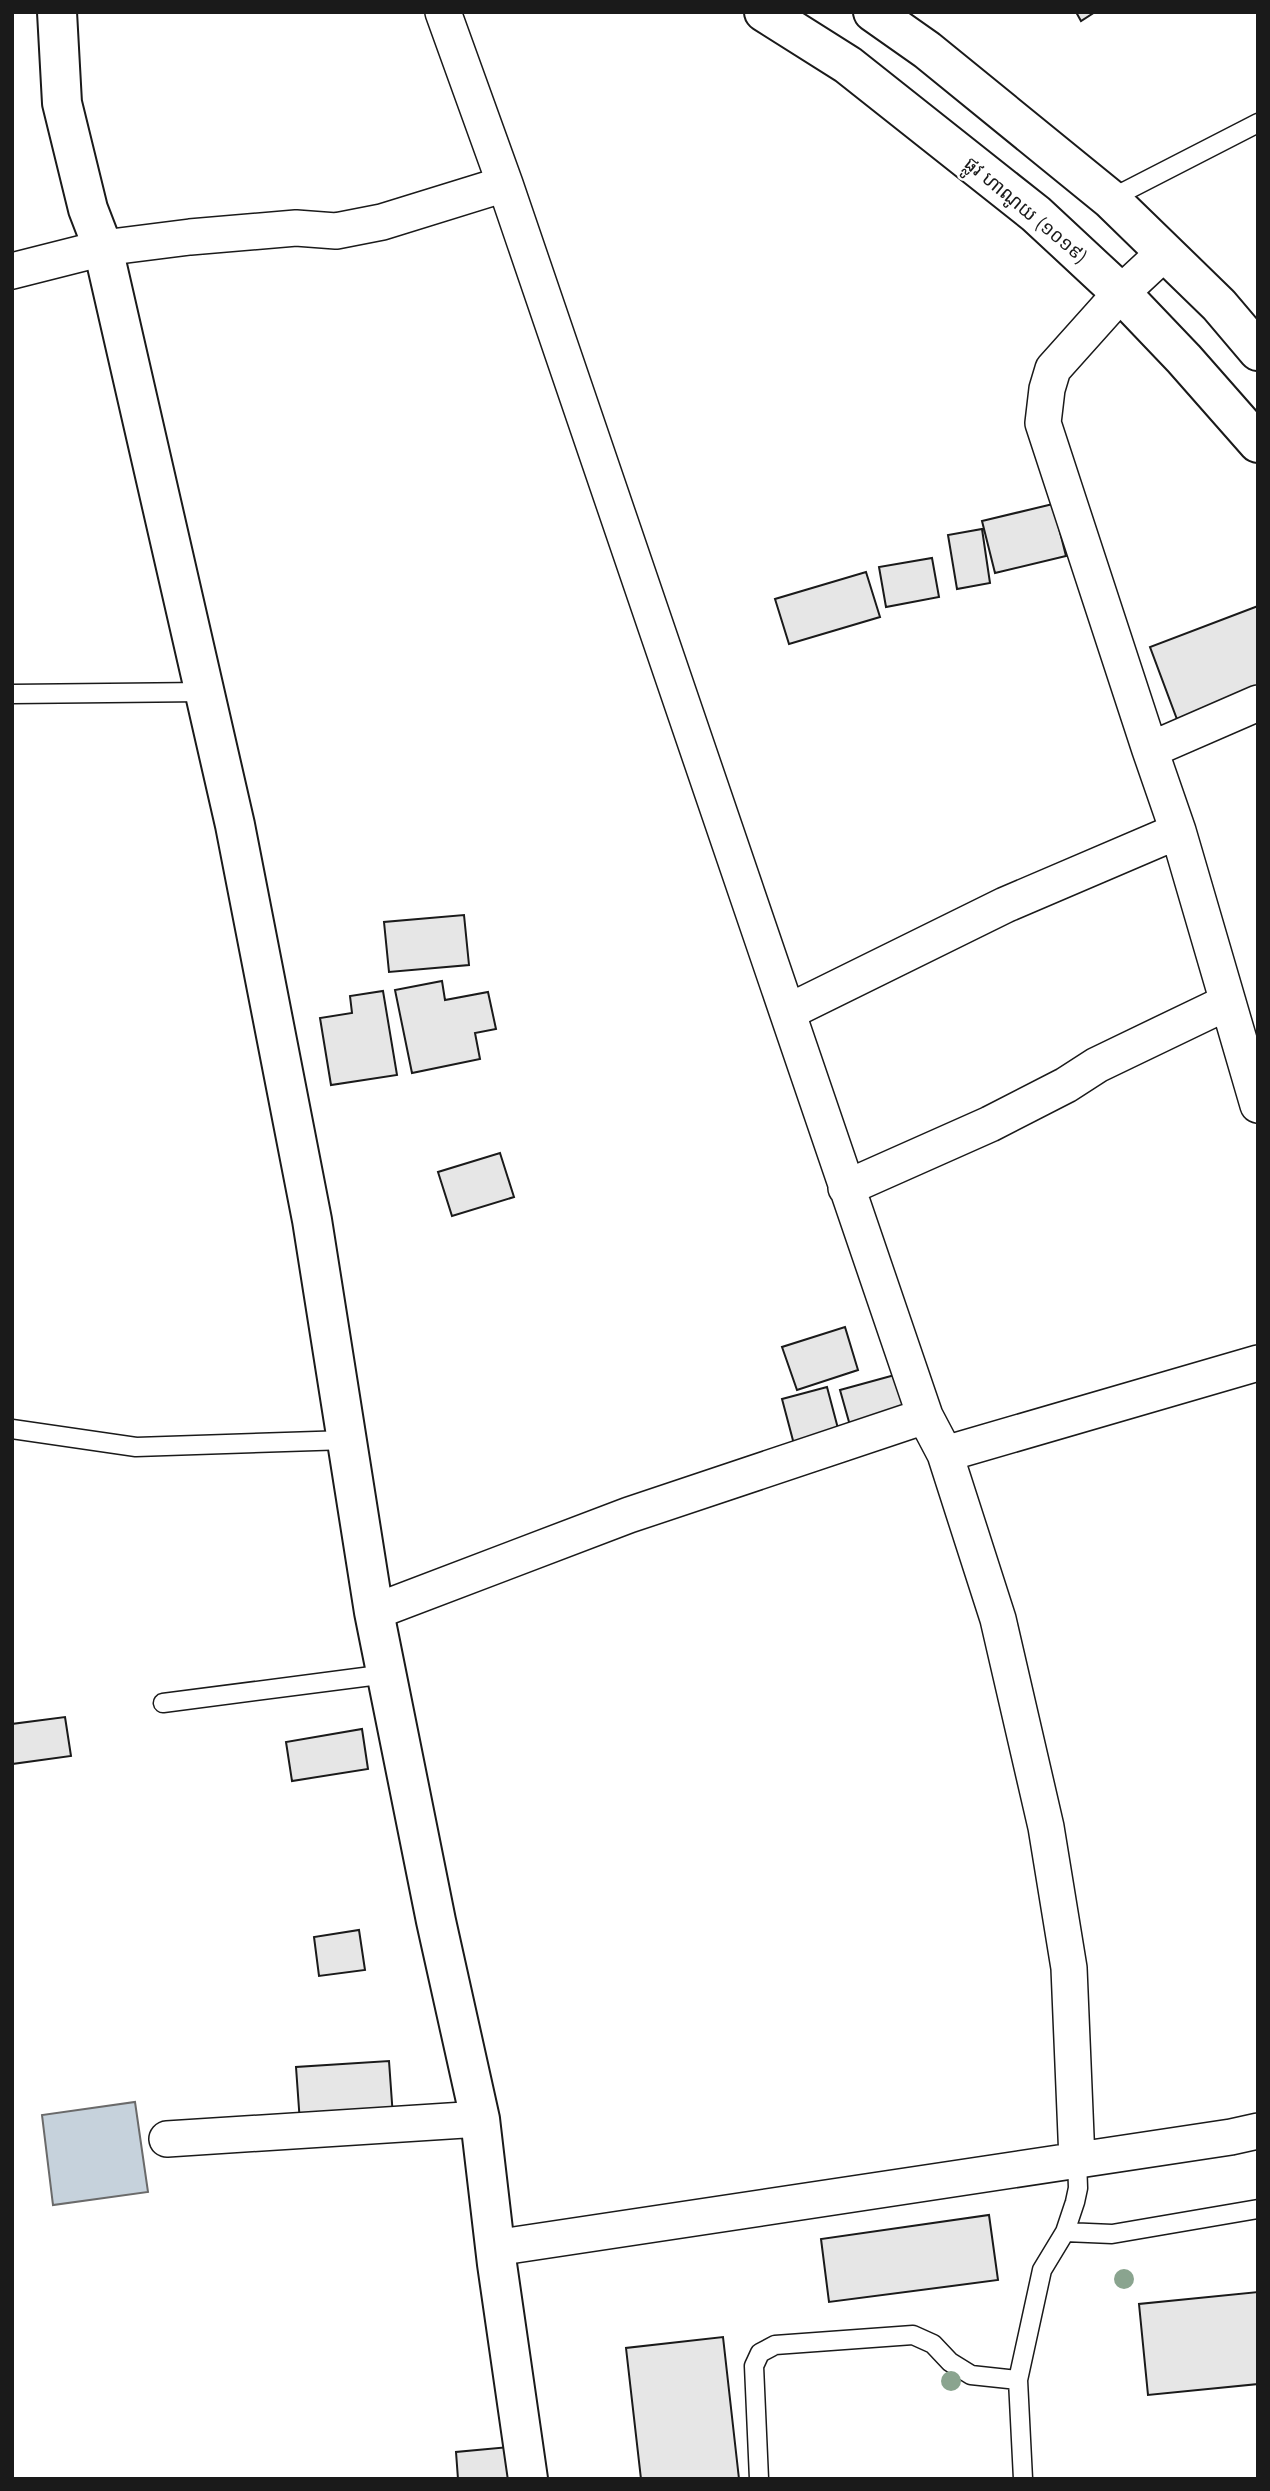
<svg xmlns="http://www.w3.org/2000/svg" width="1270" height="2491" font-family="Montserrat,'Noto Sans Khmer',sans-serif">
  <rect width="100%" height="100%" fill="#fff"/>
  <path fill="#c6d2dc" stroke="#6a6a6a" stroke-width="2" d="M 135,2102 L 148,2192 L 53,2205 L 42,2115 Z"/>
  <path fill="#e6e6e6" stroke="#1a1a1a" stroke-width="2" d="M 1076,12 L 1095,12 L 1081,21 Z
    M 1053,504 L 1066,556 L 995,573 L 982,521 Z
    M 982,529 L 990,583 L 957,589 L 948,535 Z
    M 932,558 L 939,597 L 886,607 L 879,567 Z
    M 866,572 L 880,617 L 789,644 L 775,599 Z
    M 1258,606 L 1258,692 L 1178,722 L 1150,647 Z
    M 464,915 L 469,965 L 389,972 L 384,922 Z
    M 442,981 L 445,1000 L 488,992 L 496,1029 L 475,1033 L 480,1059 L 412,1073 L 395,990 Z
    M 383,991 L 397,1075 L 331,1085 L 320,1018 L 352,1013 L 350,996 Z
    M 500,1153 L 514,1197 L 452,1216 L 438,1172 Z
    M 845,1327 L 858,1370 L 797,1390 L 782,1347 Z
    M 902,1373 L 913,1412 L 851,1429 L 840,1390 Z
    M 827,1387 L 840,1436 L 795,1448 L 782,1399 Z
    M 65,1717 L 71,1756 L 12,1764 L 12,1724 Z
    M 362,1729 L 368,1769 L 292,1781 L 286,1742 Z
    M 359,1930 L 365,1970 L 319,1976 L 314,1937 Z
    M 389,2061 L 393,2117 L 300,2123 L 296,2067 Z
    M 989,2215 L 998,2280 L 829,2302 L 821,2239 Z
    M 1258,2292 L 1258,2384 L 1148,2395 L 1139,2304 Z
    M 723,2337 L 739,2479 L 641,2479 L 626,2348 Z
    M 509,2447 L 512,2479 L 458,2479 L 456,2452 Z"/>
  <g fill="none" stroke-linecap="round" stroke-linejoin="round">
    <defs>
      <path id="service" d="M 1110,199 L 1258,123
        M 12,694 L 204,692
        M 12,1429 L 136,1447 L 347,1440
        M 163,1703 L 387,1674
        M 1065,2232 L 1112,2234 L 1258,2209
        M 759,2479 L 754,2366 L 760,2353 L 775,2345 L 913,2335 L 933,2344 L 950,2362 L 971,2375 L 1018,2380
        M 1023,2479 L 1018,2380 L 1042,2270 L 1065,2232 L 1075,2202 L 1078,2188 L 1077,2160"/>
      <path id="minor" d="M 443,12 L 505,184 L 925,1416 L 945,1454 L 998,1619 L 1046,1827 L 1069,1968 L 1077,2160
        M 12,271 L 103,248 L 190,237 L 296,228 L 336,231 L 382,222 L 505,184
        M 1258,703 L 1150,750 L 1178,831 L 1258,1105
        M 1150,750 L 1043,423 L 1047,389 L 1053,369 L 1121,293 L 1164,253
        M 788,1012 L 1005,905 L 1178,831
        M 846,1188 L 990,1124 L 1066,1085 L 1097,1065 L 1228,1002
        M 945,1454 L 1258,1363
        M 374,1612 L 629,1515 L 925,1416
        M 167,2139 L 480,2119
        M 495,2248 L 1231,2137 L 1258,2131"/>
      <path id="tertiary" d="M 57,12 L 62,103 L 88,209 L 103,248 L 235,825 L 312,1220 L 374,1612 L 436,1921 L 480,2119 L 497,2264 L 528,2479"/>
      <path id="primary" d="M 764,12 L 848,65 L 1036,214 L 1121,293 L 1184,359 L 1258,443
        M 873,12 L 927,50 L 1110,199 L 1219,305 L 1258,351"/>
    </defs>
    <use href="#service" stroke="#1a1a1a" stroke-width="21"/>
    <use href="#minor" stroke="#1a1a1a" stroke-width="38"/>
    <use href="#tertiary" stroke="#1a1a1a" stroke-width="42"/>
    <use href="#primary" stroke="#1a1a1a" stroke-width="42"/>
    <use href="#service" stroke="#fff" stroke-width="18"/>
    <use href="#minor" stroke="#fff" stroke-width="35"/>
    <use href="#tertiary" stroke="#fff" stroke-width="38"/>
    <use href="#primary" stroke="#fff" stroke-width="38"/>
  </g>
  <g fill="#8aa48f">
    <circle cx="1124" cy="2279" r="10"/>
    <circle cx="951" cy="2381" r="10"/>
  </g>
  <g text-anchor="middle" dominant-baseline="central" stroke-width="5" stroke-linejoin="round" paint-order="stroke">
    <g font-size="19" fill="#1a1a1a" stroke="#fff">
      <text transform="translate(1026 210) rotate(40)">ផ្លូវ ហាណូយ (១០១៩)</text>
    </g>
  </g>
  <rect width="1270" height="2491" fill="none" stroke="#1a1a1a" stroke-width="28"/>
</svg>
